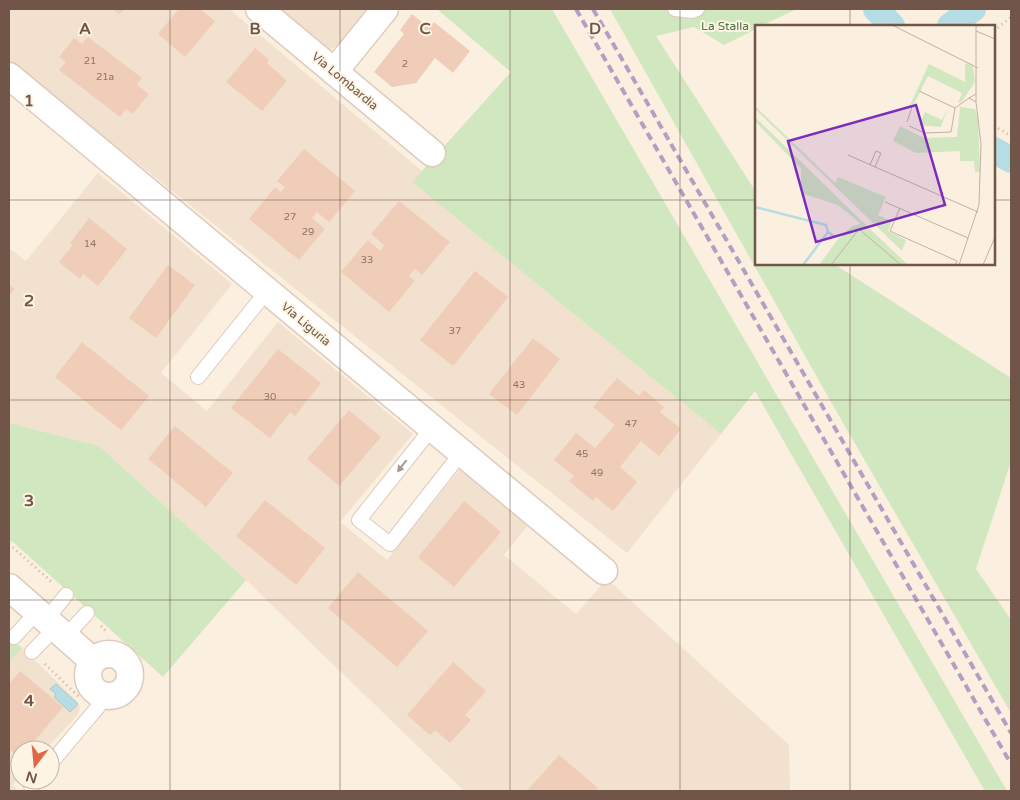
<svg xmlns="http://www.w3.org/2000/svg" width="1020" height="800" font-family="'Varela Round',sans-serif">
  <rect width="100%" height="100%" fill="#fbefdf"/>
  <path fill="#f2e1ce" d="M 9,9 L 229,9 L 422,171 L 412,182 L 721,434 L 627,553 L 9,61 Z
    M 273,9 L 367,9 L 336,47 L 328,50 Z
    M 98,173 L 232,284 L 161,373 L 207,411 L 278,322 L 413,434 L 340,522 L 387,560 L 460,469 L 527,526 L 504,555 L 576,614 L 607,579 L 789,745 L 790,791 L 464,791 L 246,580 L 99,446 L 9,423 L 9,248 L 26,261 Z
    M 22,648 L 76,700 L 80,707 L 79,712 L 74,719 L 45,750 L 20,750 L 20,777 L 12,785 L 19,791 L 9,791 L 9,662 Z"/>
  <path fill="#d0e7bf" d="M 437,9 L 552,9 L 1007,791 L 985,791 L 755,391 L 721,434 L 412,182 L 511,72 Z
    M 610,9 L 797,9 L 761,26 L 756,26 L 756,29 L 724,45 L 694,27 L 656,36 L 756,192 L 756,264 L 834,264 L 1011,378 L 1011,461 L 976,569 L 1011,620 L 1011,713 L 831,402 Z
    M 9,423 L 99,446 L 246,580 L 163,677 L 13,542 L 9,541 Z
    M 9,637 L 22,648 L 9,662 Z"/>
  <path fill="#b5dde3" stroke="#9cccd4" d="M 56,684 L 78,704 L 70,712 L 54,697 L 56,694 L 50,689 Z"/>
  <g fill="none" stroke-linecap="round" stroke-linejoin="round">
    <path stroke="#b5dde3" stroke-width="26" d="M 876,9 L 892,26
      M 950,26 L 973,9
      M 994,150 L 1011,160"/>
  </g>
  <path fill="#efcdb8" d="M 113,9 L 124,9 L 119,14 Z
    M 179,9 L 200,9 L 215,21 L 185,57 L 158,34 Z
    M 412,14 L 429,28 L 434,22 L 470,51 L 453,73 L 435,58 L 416,83 L 392,87 L 374,72 L 404,34 L 400,30 Z
    M 88,37 L 142,78 L 137,85 L 149,94 L 133,114 L 126,109 L 120,117 L 59,70 L 66,62 L 59,57 L 74,38 L 82,44 Z
    M 255,48 L 269,60 L 267,63 L 287,81 L 262,111 L 226,82 Z
    M 304,149 L 355,191 L 329,222 L 317,212 L 312,218 L 325,229 L 299,260 L 249,219 L 275,187 L 281,192 L 285,187 L 277,181 Z
    M 399,201 L 450,242 L 422,275 L 415,269 L 409,276 L 415,281 L 389,312 L 341,272 L 368,240 L 380,251 L 384,245 L 371,234 Z
    M 89,218 L 127,249 L 98,286 L 83,274 L 80,279 L 59,262 L 73,245 L 70,243 Z
    M 168,265 L 195,285 L 156,338 L 129,318 Z
    M 475,271 L 508,297 L 453,366 L 420,340 Z
    M 9,285 L 14,289 L 9,296 Z
    M 533,338 L 560,359 L 517,415 L 489,394 Z
    M 82,342 L 149,396 L 121,430 L 55,377 Z
    M 278,349 L 321,383 L 295,416 L 290,412 L 270,438 L 231,408 Z
    M 617,378 L 639,396 L 644,390 L 664,407 L 660,412 L 681,429 L 659,456 L 641,441 L 620,467 L 637,482 L 613,511 L 596,497 L 593,501 L 569,481 L 574,476 L 554,460 L 576,433 L 595,448 L 615,425 L 593,407 Z
    M 349,410 L 381,437 L 339,486 L 307,459 Z
    M 175,426 L 233,473 L 206,507 L 148,459 Z
    M 265,500 L 325,548 L 296,585 L 236,536 Z
    M 464,501 L 501,532 L 454,587 L 418,557 Z
    M 358,572 L 428,631 L 397,667 L 328,608 Z
    M 453,662 L 486,691 L 465,715 L 471,720 L 450,743 L 435,730 L 430,735 L 407,715 Z
    M 20,671 L 63,707 L 27,750 L 20,750 L 20,759 L 9,749 L 9,684 Z
    M 559,755 L 598,788 L 595,791 L 527,791 Z"/>
  <g fill="none" stroke-linecap="round" stroke-linejoin="round">
    <defs>
      <path id="service" d="M 675,9 L 692,11 L 697,9
        M 198,377 L 267,291
        M 432,428 L 359,520 L 390,544 L 462,452
        M 46,620 L 66,595
        M 14,637 L 37,612
        M 65,637 L 87,613
        M 32,652 L 55,628
        M 50,764 L 98,707 L 100,695
        M 31,786 L 37,780"/>
      <path id="minor" d="M 259,9 L 432,153
        M 334,72 L 385,9
        M 9,76 L 604,571
        M 9,587 L 93,661
        M88 675a21 21 0 1 1 42 0a21 21 0 1 1-42 0Z"/>
    </defs>
    <use href="#service" stroke="#decbbc" stroke-width="16"/>
    <use href="#minor" stroke="#decbbc" stroke-width="29"/>
    <path stroke="#d3b09c" stroke-width="3" stroke-dasharray="1 4" stroke-linecap="butt" d="M 994,31 L 1011,17
      M 994,126 L 1011,136
      M 9,544 L 53,583
      M 101,626 L 108,633
      M 45,664 L 80,698"/>
    <use href="#service" stroke="#fff" stroke-width="14"/>
    <use href="#minor" stroke="#fff" stroke-width="26"/>
    <path stroke="#b29fc2" stroke-width="4" stroke-dasharray="8 5" stroke-linecap="butt" d="M 576,9 L 1011,764
      M 593,9 L 1011,733"/>
  </g>
  <defs><path id="oneway-solid" d="M-6-.8H1V-3.2L6.5 0L1 3.2V.8H-6Z" transform="scale(1.25)"/></defs>
  <use fill="#a99991" href="#oneway-solid" transform="translate(402 466) rotate(128)"/>
  <path fill="none" stroke="#705548" stroke-width="1" stroke-opacity="0.55" d="M 170,9 L 170,791M 340,9 L 340,791M 510,9 L 510,791M 680,9 L 680,791M 850,9 L 850,26M 9,200 L 756,200M 994,200 L 1011,200M 850,264 L 850,791M 9,400 L 1011,400M 9,600 L 1011,600"/>
  <g text-anchor="middle" dominant-baseline="central" stroke-width="4" stroke-linejoin="round" paint-order="stroke">
    <g font-size="10" fill="#907364">
      <text x="90" y="61">21</text>
      <text x="405" y="64">2</text>
      <text x="105" y="77">21a</text>
      <text x="290" y="217">27</text>
      <text x="308" y="232">29</text>
      <text x="90" y="244">14</text>
      <text x="367" y="260">33</text>
      <text x="455" y="331">37</text>
      <text x="519" y="385">43</text>
      <text x="270" y="397">30</text>
      <text x="631" y="424">47</text>
      <text x="582" y="454">45</text>
      <text x="597" y="473">49</text>
    </g>
    <g font-size="12" fill="#527641" stroke="#fef4e4">
      <text x="725" y="26">La Stalla</text>
    </g>
    <g font-size="12" fill="#705548" stroke="#fef4e4">
      <text transform="translate(345 81) rotate(40)">Via Lombardia</text>
      <text transform="translate(306 324) rotate(40)">Via Liguria</text>
    </g>
  </g>
  <g transform="translate(755 25)">
    <rect width="240" height="240" fill="#fbefdf"/>
    <path d="M 210,38 L 218,41 L 220,57 L 207,76 L 203,78 L 207,68 L 173,51 L 159,79 L 155,80 L 174,39 L 210,57 ZM 0,81 L 80,158 L 83,152 L 131,172 L 123,190 L 137,196 L 133,206 L 151,215 L 147,226 L 0,84 ZM 205,82 L 220,84 L 223,93 L 225,147 L 220,147 L 219,136 L 205,136 L 205,126 L 161,128 L 138,116 L 145,101 L 169,113 L 202,112 ZM 192,84 L 186,102 L 164,100 L 170,87 L 187,95 ZM 0,92 L 116,205 L 153,240 L 64,240 L 84,213 L 97,201 L 106,199 L 83,180 L 46,168 L 46,144 L 0,96 Z" fill="#d0e7bf"/>
    <path fill="none" stroke="#b5dde3" stroke-width="2.5" d="M 0,182 L 71,200 L 73,207 L 79,211M 48,240 L 73,207"/>
    <path fill="none" stroke="#c3b1a3" stroke-width="1" d="M 137,0 L 223,43M 221,6 L 240,14M 164,66 L 200,83 L 214,73M 221,69 L 214,73 L 221,77M 152,97 L 157,82M 154,101 L 170,108 L 196,107 L 200,83M 93,130 L 223,187M 115,140 L 121,126 L 126,128 L 120,142M 130,177 L 213,213M 145,183 L 135,206 L 202,236 L 200,240M 76,240 L 104,204 L 146,240M 204,240 L 224,180 L 226,119 L 221,77 L 221,0M 228,240 L 240,212"/>
    <path fill="#7b2cbf" fill-opacity="0.15" stroke="#7b2cbf" stroke-width="2.5" d="M 161,80 L 190,180 L 61,217 L 33,116 Z"/>
    <rect width="240" height="240" fill="none" stroke="#705548" stroke-width="2.5"/>
  </g>
  <g font-size="16" text-anchor="middle" font-weight="bold" fill="#705548" stroke="#fef4e4" stroke-width="4" stroke-linejoin="round" paint-order="stroke">
    <text x="85" y="34">A</text>
    <text x="255" y="34">B</text>
    <text x="425" y="34">C</text>
    <text x="595" y="34">D</text>
    <text x="29" y="106">1</text>
    <text x="29" y="306">2</text>
    <text x="29" y="506">3</text>
    <text x="29" y="706">4</text>
  </g>
  <rect width="1020" height="800" fill="none" stroke="#705548" stroke-width="20"/>
  <g transform="translate(35 765) rotate(196)"><circle r="24" fill="#fef4e4" stroke="#c5b4a6"/>
  <path d="M0-4L9 19L0 12L-9 19Z" fill="#e16747"/>
  <text y="-8" font-size="14" font-weight="bold" text-anchor="middle" fill="#705548">N</text>
  </g>
</svg>
